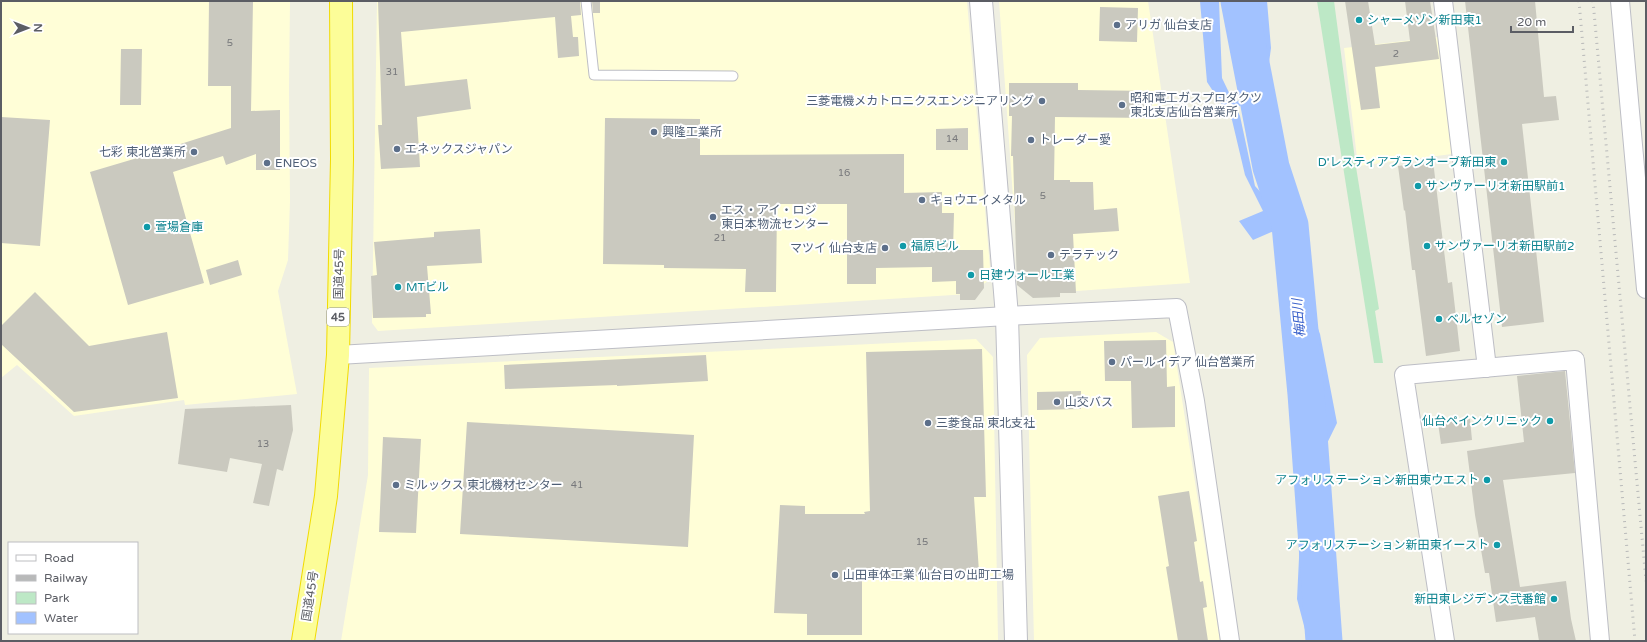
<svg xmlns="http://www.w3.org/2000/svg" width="1647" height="642" font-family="'Varela Round','Noto Sans JP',sans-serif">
  <rect width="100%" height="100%" fill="#efefe2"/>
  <path fill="#fffed7" d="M 1,1 L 290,1 L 289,89 L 290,201 L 288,260 L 278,291 L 297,394 L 185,405 L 184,400 L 74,416 L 17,365 L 1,378 Z
    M 377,1 L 967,1 L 991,279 L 969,294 L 378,331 L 372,323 Z
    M 999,1 L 1148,1 L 1190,283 L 1034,294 L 1019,281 Z
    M 1438,37 L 1452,154 L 1358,166 L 1344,48 Z
    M 1156,332 L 1173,342 L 1220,641 L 1034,641 L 1027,355 L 1040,338 Z
    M 976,339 L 993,357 L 998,641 L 341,641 L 368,475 L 369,368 Z"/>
  <path fill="#bde8c6" d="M 1317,1 L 1334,1 L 1356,167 L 1379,309 L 1375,311 L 1383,363 L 1374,363 Z"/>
  <path fill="#a2c2ff" d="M 1200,1 L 1219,1 L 1222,78 L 1234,103 L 1259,90 L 1260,26 L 1249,1 L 1267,1 L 1271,48 L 1265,92 L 1236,108 L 1240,116 L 1255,186 L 1276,209 L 1298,276 L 1320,334 L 1337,423 L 1310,478 L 1320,616 L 1327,641 L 1308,641 L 1297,599 L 1305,435 L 1314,377 L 1298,308 L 1281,285 L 1274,231 L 1253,240 L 1239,221 L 1263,211 L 1245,175 L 1232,120 L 1207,82 Z"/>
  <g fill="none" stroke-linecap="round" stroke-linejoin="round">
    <path stroke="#a2c2ff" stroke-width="37" d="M 1239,1 L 1271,167 L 1290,225 L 1306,394 L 1324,641"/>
  </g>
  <path fill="#cac9bf" d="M 209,1 L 253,1 L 251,111 L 280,110 L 280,170 L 256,170 L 256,154 L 226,165 L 223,156 L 173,172 L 204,283 L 128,305 L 90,172 L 171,148 L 171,147 L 231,128 L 231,86 L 208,86 Z
    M 378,1 L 580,1 L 581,15 L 571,16 L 573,37 L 578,37 L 579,56 L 558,58 L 555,17 L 401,32 L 405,86 L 467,79 L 471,109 L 417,117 L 420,167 L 381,169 L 378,125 L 382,125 Z
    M 592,1 L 600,1 L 600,13 L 593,13 Z
    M 1345,1 L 1368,1 L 1375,45 L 1410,41 L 1405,1 L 1430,1 L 1439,59 L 1375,67 L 1380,108 L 1361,110 Z
    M 1465,1 L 1535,1 L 1544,97 L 1556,96 L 1559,120 L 1522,124 L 1544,322 L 1502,327 Z
    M 1100,7 L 1138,8 L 1137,42 L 1099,41 Z
    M 121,49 L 142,49 L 141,105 L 120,105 Z
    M 1009,83 L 1078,83 L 1078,90 L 1152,91 L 1152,118 L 1055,117 L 1054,180 L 1070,180 L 1070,182 L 1093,182 L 1094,210 L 1117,208 L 1119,231 L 1073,234 L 1076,293 L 1060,293 L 1060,297 L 1033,298 L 1017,285 L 1013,156 L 1011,156 L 1012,116 L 1009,116 Z
    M 1,117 L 50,120 L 40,246 L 1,243 Z
    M 605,118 L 700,119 L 700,155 L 904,154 L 904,193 L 942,192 L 942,213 L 954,213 L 953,250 L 983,250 L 984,288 L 975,300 L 960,300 L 960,294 L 956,294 L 956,281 L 932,282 L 932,267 L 876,268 L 876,284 L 847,284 L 847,204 L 777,204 L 776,292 L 745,292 L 746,269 L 664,268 L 664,265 L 603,264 Z
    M 968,128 L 968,150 L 936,150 L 936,129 Z
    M 1433,161 L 1448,283 L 1452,282 L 1460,351 L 1426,356 L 1415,270 L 1412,270 L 1405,210 L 1404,211 L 1398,166 Z
    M 480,229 L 482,263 L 427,266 L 431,314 L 426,314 L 426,317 L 373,318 L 371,276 L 377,275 L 374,242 L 434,237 L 434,232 Z
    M 238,260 L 242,275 L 210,285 L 206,270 Z
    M 35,292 L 89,346 L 167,332 L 178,398 L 74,412 L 1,344 L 1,326 Z
    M 1166,340 L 1167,387 L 1175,386 L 1175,427 L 1132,428 L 1131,381 L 1105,381 L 1104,341 Z
    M 982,349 L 986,497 L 974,497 L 979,572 L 862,580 L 862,635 L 807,635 L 807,614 L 774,613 L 780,505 L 805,506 L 805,514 L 865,514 L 864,512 L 870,511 L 866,352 Z
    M 706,355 L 708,381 L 617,386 L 617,385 L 505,389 L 504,365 Z
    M 1565,371 L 1575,473 L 1503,480 L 1520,587 L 1566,581 L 1571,619 L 1576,641 L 1539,641 L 1535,617 L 1496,622 L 1489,573 L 1485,573 L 1475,515 L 1467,451 L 1524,442 L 1517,376 Z
    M 1081,391 L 1081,409 L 1037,410 L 1037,392 Z
    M 291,405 L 293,430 L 283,471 L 277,469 L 269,506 L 253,503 L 262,464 L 230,458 L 227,472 L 178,464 L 185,409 Z
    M 1470,419 L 1472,440 L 1441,444 L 1438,423 Z
    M 467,422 L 694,435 L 688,547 L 460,534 Z
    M 383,437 L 421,439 L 416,533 L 379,532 Z
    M 1189,491 L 1197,541 L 1194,542 L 1200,582 L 1203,581 L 1207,607 L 1203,608 L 1208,641 L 1178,641 L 1166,567 L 1169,566 L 1158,496 Z"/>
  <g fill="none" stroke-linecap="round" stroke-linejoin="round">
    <defs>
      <path id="service" d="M 586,1 L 594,75 L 733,76"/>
      <path id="minor" d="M 1443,1 L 1487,368
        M 1620,1 L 1646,289
        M 338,355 L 1007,316 L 1177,308 L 1195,401 L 1230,641
        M 1445,641 L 1404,375 L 1575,360 L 1600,641"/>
      <path id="tertiary" d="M 981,1 L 1007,316 L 1016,641"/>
      <path id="trunk" d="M 303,641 L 326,496 L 338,355 L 342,159 L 341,1"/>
    </defs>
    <use href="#service" stroke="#bdbec5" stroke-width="11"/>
    <use href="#minor" stroke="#bdbec5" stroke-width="20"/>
    <use href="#tertiary" stroke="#bdbec5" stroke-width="24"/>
    <use href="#trunk" stroke="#f1db00" stroke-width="24"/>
    <use href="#service" stroke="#fff" stroke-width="9"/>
    <use href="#minor" stroke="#fff" stroke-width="18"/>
    <use href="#tertiary" stroke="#fff" stroke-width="22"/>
    <use href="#trunk" stroke="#fcfd98" stroke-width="22"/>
    <path stroke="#b8b9b9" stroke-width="3" stroke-dasharray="1 5" stroke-linecap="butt" d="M 1579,1 L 1635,641
      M 1593,1 L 1646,581"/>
  </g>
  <g fill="#0f9aa8" stroke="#fff" stroke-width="1.5">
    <circle cx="1359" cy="20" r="4"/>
    <circle cx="1504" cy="162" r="4"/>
    <circle cx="1418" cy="186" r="4"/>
    <circle cx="147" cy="227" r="4"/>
    <circle cx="903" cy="246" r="4"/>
    <circle cx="1427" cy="246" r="4"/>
    <circle cx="971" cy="275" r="4"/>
    <circle cx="398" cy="287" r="4"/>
    <circle cx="1439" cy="319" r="4"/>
    <circle cx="1550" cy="421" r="4"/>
    <circle cx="1487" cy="480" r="4"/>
    <circle cx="1497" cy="545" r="4"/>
    <circle cx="1554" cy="599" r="4"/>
  </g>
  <g fill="#5c6f8a" stroke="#fff" stroke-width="1.5">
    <circle cx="1117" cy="25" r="4"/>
    <circle cx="1042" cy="101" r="4"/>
    <circle cx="1122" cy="105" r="4"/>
    <circle cx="654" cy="132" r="4"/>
    <circle cx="1031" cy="140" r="4"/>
    <circle cx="397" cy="149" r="4"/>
    <circle cx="194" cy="152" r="4"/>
    <circle cx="267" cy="163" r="4"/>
    <circle cx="922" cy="200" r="4"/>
    <circle cx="713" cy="217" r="4"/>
    <circle cx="885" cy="248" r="4"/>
    <circle cx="1051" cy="255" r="4"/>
    <circle cx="1112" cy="362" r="4"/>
    <circle cx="1057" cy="402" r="4"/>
    <circle cx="928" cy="423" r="4"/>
    <circle cx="396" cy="485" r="4"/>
    <circle cx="835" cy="575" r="4"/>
  </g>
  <g text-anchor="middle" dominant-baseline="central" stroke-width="4" stroke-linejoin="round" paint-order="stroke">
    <g font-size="10" fill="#77787b">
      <text x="230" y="43">5</text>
      <text x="1396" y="54">2</text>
      <text x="392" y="72">31</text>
      <text x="952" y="139">14</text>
      <text x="844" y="173">16</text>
      <text x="1043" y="196">5</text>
      <text x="720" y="238">21</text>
      <text x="263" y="444">13</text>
      <text x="577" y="485">41</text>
      <text x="922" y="542">15</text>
    </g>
    <rect fill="#fff" stroke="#8c8e92" stroke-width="1" x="327" y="308" width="22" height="18" rx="3"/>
    <g font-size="11" font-weight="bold" fill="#5b5d64">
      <text x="338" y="317">45</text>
    </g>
    <g font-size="12" fill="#0d838f" stroke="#fff" text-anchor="start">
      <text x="1367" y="20">シャーメゾン新田東1</text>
      <text x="1496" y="162" text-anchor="end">D'レスティアブランオーブ新田東</text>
      <text x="1426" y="186">サンヴァーリオ新田駅前1</text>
      <text x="155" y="227">萱場倉庫</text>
      <text x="911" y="246">福原ビル</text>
      <text x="1435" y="246">サンヴァーリオ新田駅前2</text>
      <text x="979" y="275">日建ウォール工業</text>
      <text x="406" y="287">MTビル</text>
      <text x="1447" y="319">ベルセゾン</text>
      <text x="1542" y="421" text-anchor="end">仙台ペインクリニック</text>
      <text x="1479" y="480" text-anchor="end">アフォリステーション新田東ウエスト</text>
      <text x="1489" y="545" text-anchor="end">アフォリステーション新田東イースト</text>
      <text x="1546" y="599" text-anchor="end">新田東レジデンス弐番館</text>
    </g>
    <g font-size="12" fill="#4e5e75" stroke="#fff" text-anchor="start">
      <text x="1125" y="25">アリガ 仙台支店</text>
      <text x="1130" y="98">昭和電工ガスプロダクツ<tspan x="1130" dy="14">東北支店仙台営業所</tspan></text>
      <text x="1034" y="101" text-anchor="end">三菱電機メカトロニクスエンジニアリング</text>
      <text x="662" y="132">興隆工業所</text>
      <text x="1039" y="140">トレーダー愛</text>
      <text x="405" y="149">エネックスジャパン</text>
      <text x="186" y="152" text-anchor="end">七彩 東北営業所</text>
      <text x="275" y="163">ENEOS</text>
      <text x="930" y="200">キョウエイメタル</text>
      <text x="721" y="210">エス・アイ・ロジ<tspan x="721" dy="14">東日本物流センター</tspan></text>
      <text x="877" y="248" text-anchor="end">マツイ 仙台支店</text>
      <text x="1059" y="255">テラテック</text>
      <text x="1120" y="362">パールイデア 仙台営業所</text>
      <text x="1065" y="402">山交バス</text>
      <text x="936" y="423">三菱食品 東北支社</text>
      <text x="404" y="485">ミルックス 東北機材センター</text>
      <text x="843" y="575">山田車体工業 仙台日の出町工場</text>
    </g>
    <g font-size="12" fill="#5b5d64" stroke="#fff">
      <text transform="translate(339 274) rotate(-89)">国道45号</text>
      <text transform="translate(310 596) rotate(-81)">国道45号</text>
    </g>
    <g font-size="13" font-style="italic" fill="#3b62cb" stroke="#fff">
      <text transform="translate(1299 318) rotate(-95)">梅田川</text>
    </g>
  </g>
  <rect width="1647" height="642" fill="none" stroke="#5b5d64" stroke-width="4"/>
  <rect x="8" y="542" width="130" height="92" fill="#ffffff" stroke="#bdbec1"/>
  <rect x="16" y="555" width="20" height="6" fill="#ffffff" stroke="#bdbec1"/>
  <text x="44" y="562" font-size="12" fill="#5b5d64">Road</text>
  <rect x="16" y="575" width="20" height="6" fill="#b8b9b9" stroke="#bdbec1"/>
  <text x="44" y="582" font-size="12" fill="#5b5d64">Railway</text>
  <rect x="16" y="592" width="20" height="12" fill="#bde8c6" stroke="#bdbec1"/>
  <text x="44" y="602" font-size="12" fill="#5b5d64">Park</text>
  <rect x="16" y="612" width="20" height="12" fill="#a2c2ff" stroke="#bdbec1"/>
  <text x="44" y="622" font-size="12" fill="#5b5d64">Water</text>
  <g transform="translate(28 28) rotate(90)" stroke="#ffffff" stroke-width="3" paint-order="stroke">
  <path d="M0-3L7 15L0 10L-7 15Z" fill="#5b5d64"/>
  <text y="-6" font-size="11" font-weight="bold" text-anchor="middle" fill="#5b5d64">N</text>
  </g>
  <path d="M1511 26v6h62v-6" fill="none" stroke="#5b5d64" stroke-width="2"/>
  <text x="1517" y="26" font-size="12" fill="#5b5d64" stroke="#ffffff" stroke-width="3" paint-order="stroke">20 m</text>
</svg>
